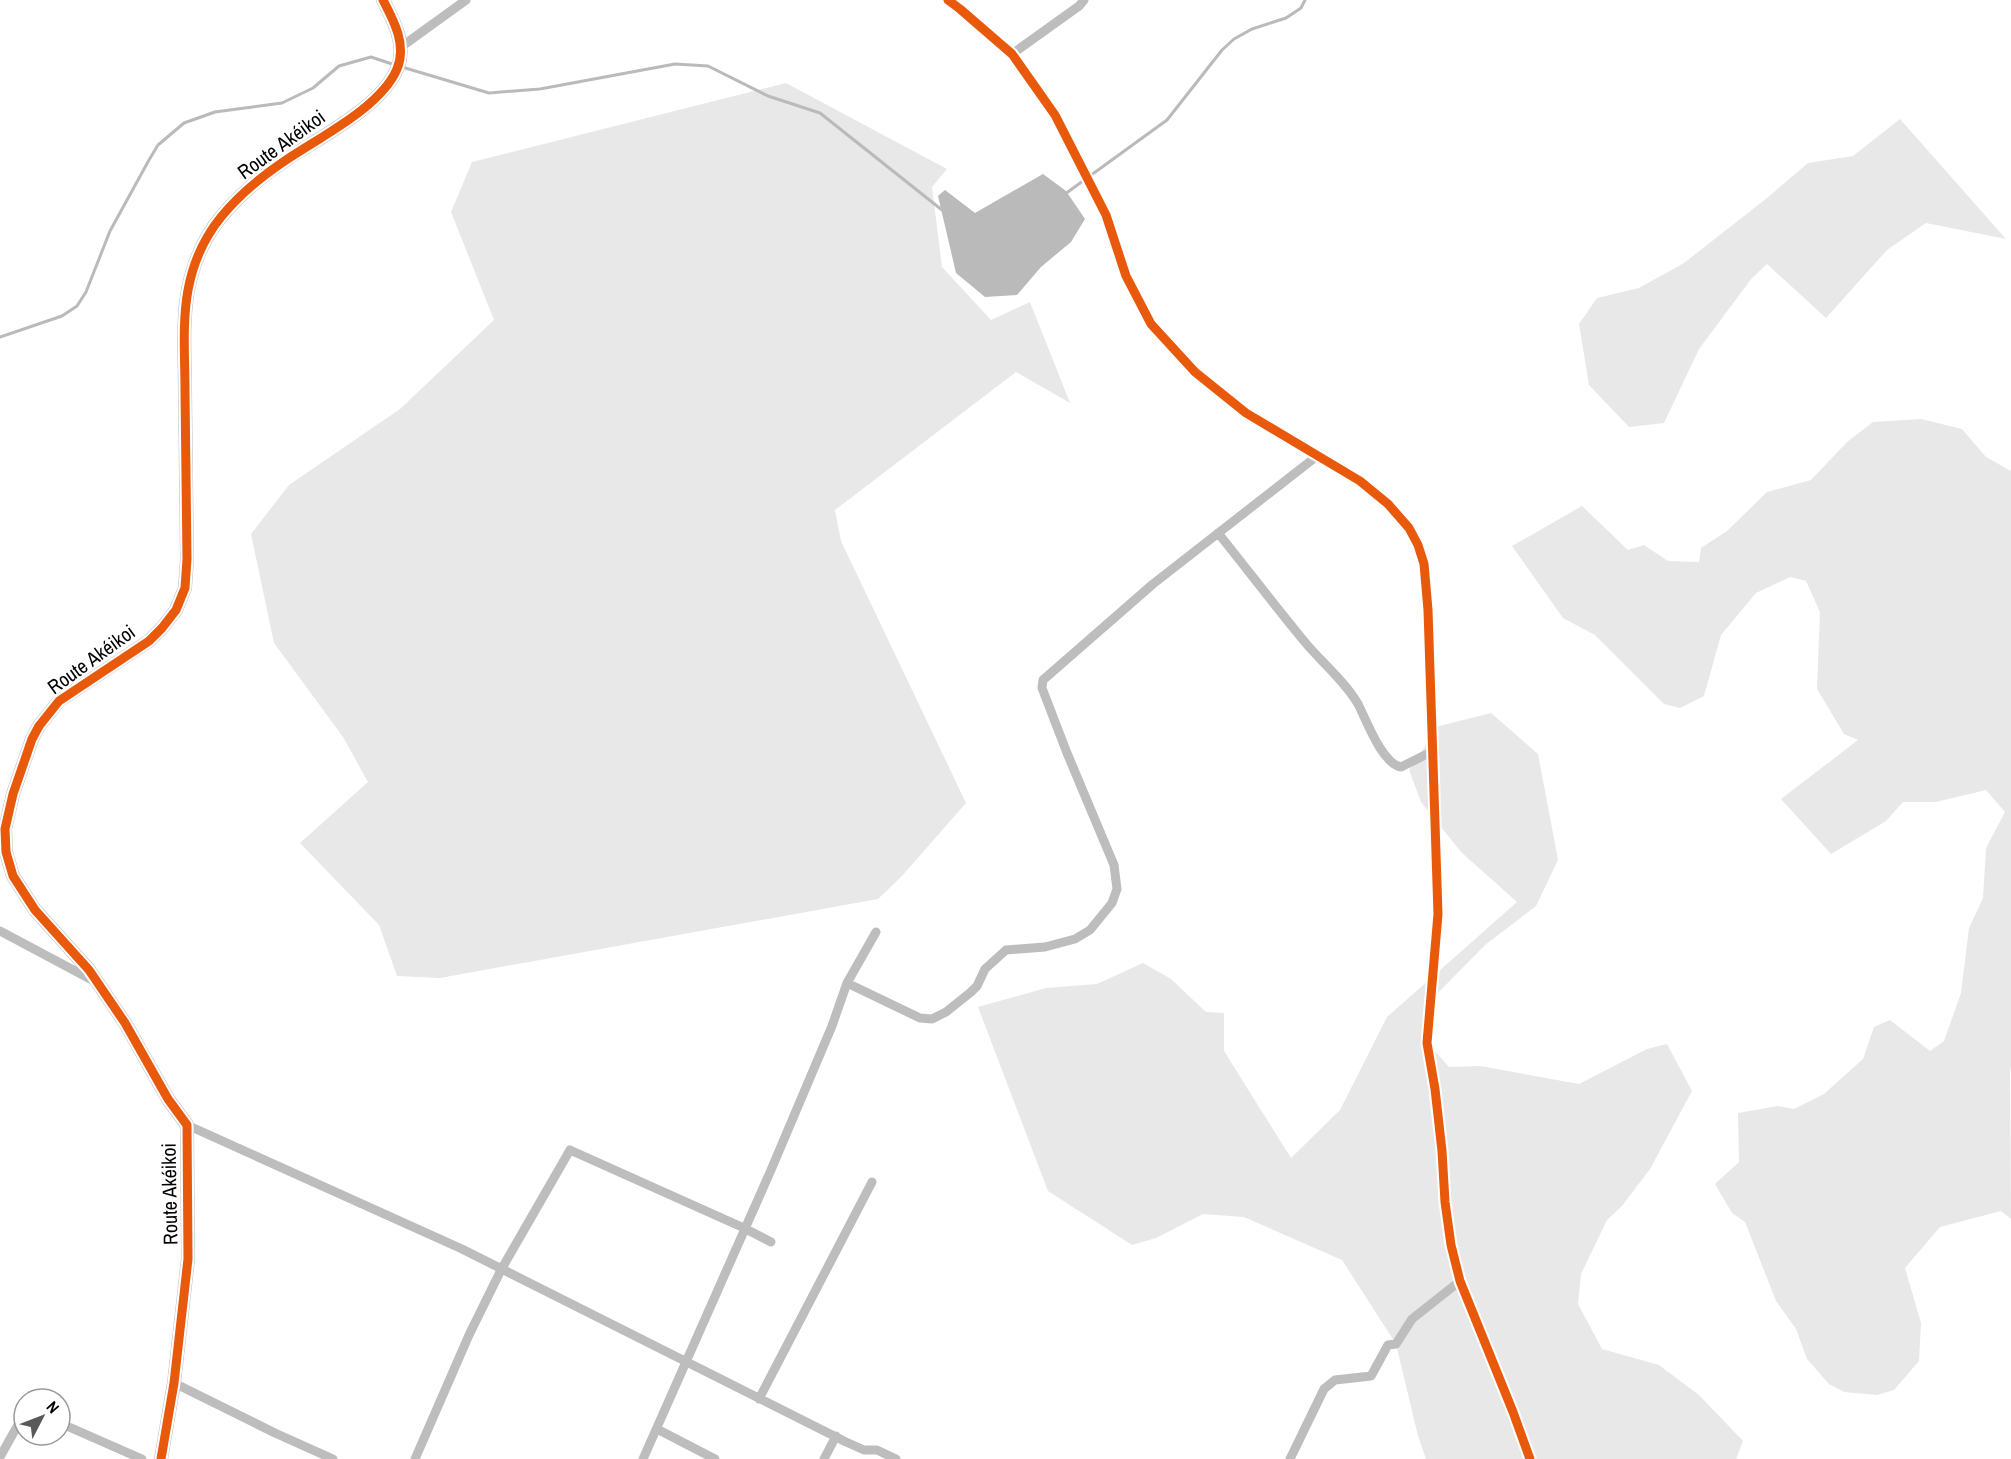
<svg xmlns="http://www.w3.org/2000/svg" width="2011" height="1459" font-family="'Archivo Narrow',sans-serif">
  <rect width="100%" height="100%" fill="#fff"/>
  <path fill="#e8e8e8" d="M 786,83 L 947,169 L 932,187 L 942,267 L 991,320 L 1030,302 L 1070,403 L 1016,372 L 835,510 L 841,541 L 966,803 L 901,877 L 878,899 L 440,978 L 397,976 L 379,925 L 300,843 L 368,782 L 343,737 L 274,643 L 251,534 L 289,485 L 400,409 L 494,320 L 451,212 L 472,162 Z
    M 1900,119 L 2006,239 L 1926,223 L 1887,250 L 1826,318 L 1767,264 L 1752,278 L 1699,349 L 1664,423 L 1629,427 L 1589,385 L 1579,324 L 1597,298 L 1639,288 L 1684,263 L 1767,198 L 1808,163 L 1853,156 Z
    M 1921,419 L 1962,429 L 1986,457 L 2011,471 L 2011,1067 L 2010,1071 L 2011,1219 L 2001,1211 L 1940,1227 L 1905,1268 L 1921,1323 L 1919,1361 L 1894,1390 L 1877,1395 L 1844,1392 L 1829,1384 L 1807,1359 L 1796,1329 L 1776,1301 L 1745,1222 L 1732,1213 L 1715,1184 L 1739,1162 L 1738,1113 L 1778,1106 L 1794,1109 L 1824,1094 L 1863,1059 L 1874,1027 L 1890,1020 L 1930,1051 L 1944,1041 L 1961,993 L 1969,928 L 1983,898 L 1986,848 L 2005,812 L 1986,790 L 1936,802 L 1903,802 L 1886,821 L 1831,854 L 1781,799 L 1858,740 L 1844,734 L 1817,689 L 1820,612 L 1806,581 L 1790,577 L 1756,593 L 1721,635 L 1704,696 L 1680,708 L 1664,704 L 1595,635 L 1563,618 L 1512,546 L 1582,506 L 1628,550 L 1644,545 L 1668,561 L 1699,562 L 1701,548 L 1727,531 L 1767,492 L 1811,480 L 1847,442 L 1873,422 Z
    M 1491,713 L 1538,754 L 1558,860 L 1536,906 L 1485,945 L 1431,1000 L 1428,1043 L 1449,1067 L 1480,1066 L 1579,1084 L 1647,1049 L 1667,1044 L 1692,1091 L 1650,1169 L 1622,1206 L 1607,1220 L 1581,1274 L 1578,1304 L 1602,1349 L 1659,1365 L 1699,1395 L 1743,1441 L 1736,1459 L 1426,1459 L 1418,1436 L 1396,1344 L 1342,1260 L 1244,1217 L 1203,1214 L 1156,1238 L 1132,1245 L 1048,1191 L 978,1007 L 1046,988 L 1097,984 L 1143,963 L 1171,979 L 1206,1012 L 1224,1013 L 1224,1051 L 1291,1158 L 1340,1110 L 1387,1017 L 1517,902 L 1461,852 L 1421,802 L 1409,770 L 1439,726 Z"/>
  <path fill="#bababa" d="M 1043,174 L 1066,191 L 1085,219 L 1071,242 L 1041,267 L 1017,295 L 985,297 L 956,273 L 938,196 L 945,190 L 975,213 Z"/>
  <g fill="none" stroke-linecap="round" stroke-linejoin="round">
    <path stroke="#bababa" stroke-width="3" d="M 402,67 L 489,93 L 540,89 L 675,64 L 708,66 L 768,96 L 820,113 L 942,210
      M 1065,194 L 1167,120 L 1222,50 L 1234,39 L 1252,29 L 1286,18 L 1301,8 L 1305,0
      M 0,337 L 62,316 L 77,306 L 86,292 L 110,231 L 149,160 L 158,145 L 184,123 L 215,112 L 282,103 L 313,88 L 339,66 L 371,57 L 395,65"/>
    <path stroke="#bdbdbd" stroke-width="9" d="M 948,0 L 960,9 L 1012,54 L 1055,115 L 1106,215 L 1126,276 L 1151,324 L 1195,372 L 1246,413 L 1360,481 L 1388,504 L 1409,528 L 1418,545 L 1424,564 L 1428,610 L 1438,914 L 1427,1043 L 1435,1089 L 1442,1151 L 1445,1202 L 1451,1245 L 1460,1281 L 1513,1412 L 1530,1459
      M 401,47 L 466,0
      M 1012,54 L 1079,6 L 1084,0
      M 1218,533 C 1247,569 1275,606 1304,641 C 1321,662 1344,680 1358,704 C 1366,719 1382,764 1401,767 L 1433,751
      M 0,931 L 94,981
      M 847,983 L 920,1018 L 932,1019 L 946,1012 L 971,992 L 977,986 L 985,969 L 1006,950 L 1045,947 L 1075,939 L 1090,930 L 1112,903 L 1117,889 L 1114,865 L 1067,753 L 1042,688 L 1043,680 L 1153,584 L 1317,456
      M 187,1125 L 462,1249 L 846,1442 L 864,1450 L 877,1450 L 896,1459
      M 174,1383 L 275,1433 L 333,1459
      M 759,1399 L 872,1182
      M 60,1423 L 142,1459
      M 657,1429 L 715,1459
      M 0,1457 L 24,1414
      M 415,1459 L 469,1335 L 501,1270 L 570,1150 L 744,1228 L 771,1242
      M 643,1459 L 771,1170 L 832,1026 L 847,983 L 876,932
      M 824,1459 L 836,1436
      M 1290,1459 L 1324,1389 L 1335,1380 L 1371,1376 L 1388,1345 L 1396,1344 L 1412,1319 L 1460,1281"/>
    <path stroke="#bfbfbf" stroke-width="14" d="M 161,1459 L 174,1383 L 188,1259 L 187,1125 L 168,1099 L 125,1023 L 89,970 L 35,910 L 13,876 L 6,852 L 5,829 L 13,794 L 32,739 L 39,726 L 59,701 L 149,641 L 162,628 L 176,610 L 185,588 L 187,559 C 186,503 186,447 185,390 C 185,358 182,323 188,290 C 193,263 204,238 221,217 C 239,195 262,176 286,160 C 320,137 381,107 397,69 C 407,45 394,21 383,0"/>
    <defs>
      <path id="cycleway" d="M 948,0 L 960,9 L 1012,54 L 1055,115 L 1106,215 L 1126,276 L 1151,324 L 1195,372 L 1246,413 L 1360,481 L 1388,504 L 1409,528 L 1418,545 L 1424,564 L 1428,610 L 1438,914 L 1427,1043 L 1435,1089 L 1442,1151 L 1445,1202 L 1451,1245 L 1460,1281 L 1513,1412 L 1530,1459
        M 161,1459 L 174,1383 L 188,1259 L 187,1125 L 168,1099 L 125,1023 L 89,970 L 35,910 L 13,876 L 6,852 L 5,829 L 13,794 L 32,739 L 39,726 L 59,701 L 149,641 L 162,628 L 176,610 L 185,588 L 187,559 C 186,503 186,447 185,390 C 185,358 182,323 188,290 C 193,263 204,238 221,217 C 239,195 262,176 286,160 C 320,137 381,107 397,69 C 407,45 394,21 383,0"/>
    </defs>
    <use href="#cycleway" stroke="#fff" stroke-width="13"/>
    <use href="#cycleway" stroke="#e8590c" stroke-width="9"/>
  </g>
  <g text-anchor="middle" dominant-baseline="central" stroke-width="4.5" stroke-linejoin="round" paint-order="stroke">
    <g font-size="20" fill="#000" stroke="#fff">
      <text transform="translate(281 144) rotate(-36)">Route Akéikoi</text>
      <text transform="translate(91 659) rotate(-36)">Route Akéikoi</text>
      <text transform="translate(169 1194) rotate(-91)">Route Akéikoi</text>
    </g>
  </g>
  <g transform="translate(42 1417) rotate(48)"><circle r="28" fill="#ffffff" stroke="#999999" stroke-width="1.5"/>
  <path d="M0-4.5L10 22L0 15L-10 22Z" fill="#595959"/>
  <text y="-9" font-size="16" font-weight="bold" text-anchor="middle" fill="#000000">N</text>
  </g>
</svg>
